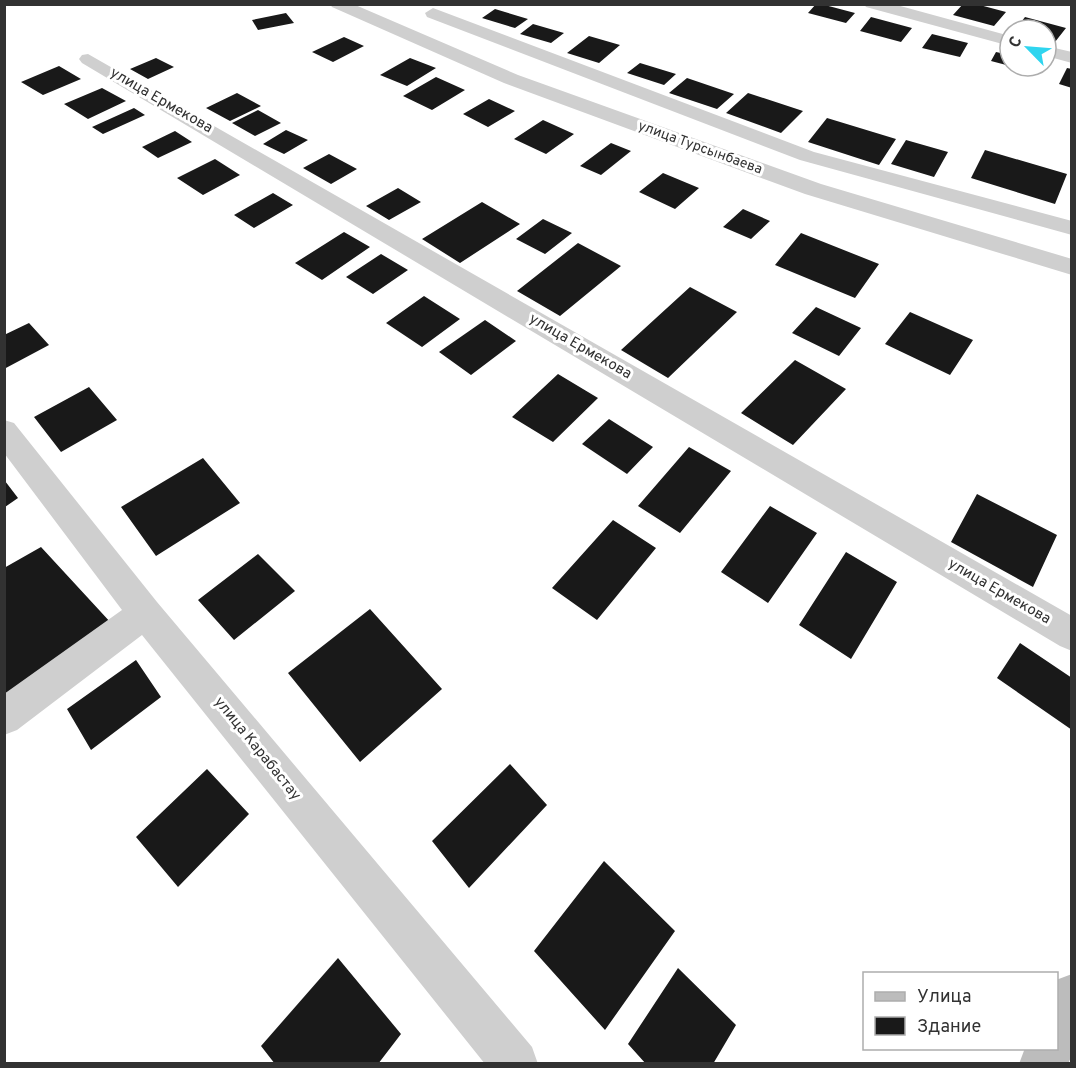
<svg xmlns="http://www.w3.org/2000/svg" width="1076" height="1068" font-family="Overpass,sans-serif">
  <rect width="100%" height="100%" fill="#fff"/>
  <path fill="#191919" d="M 816,4 L 821,4 L 855,13 L 846,23 L 808,13 Z
    M 963,4 L 976,4 L 1006,12 L 994,26 L 953,15 Z
    M 495,9 L 528,19 L 515,28 L 482,18 Z
    M 286,13 L 294,23 L 258,30 L 252,20 Z
    M 871,17 L 912,28 L 901,42 L 860,31 Z
    M 1025,17 L 1066,28 L 1055,42 L 1046,39 L 1046,30 L 1015,30 Z
    M 533,24 L 564,33 L 551,43 L 520,34 Z
    M 932,34 L 968,43 L 960,57 L 922,48 Z
    M 589,36 L 620,45 L 599,63 L 567,53 Z
    M 344,37 L 364,46 L 333,62 L 312,52 Z
    M 996,52 L 1010,55 L 1010,66 L 991,61 Z
    M 156,58 L 174,67 L 148,79 L 130,69 Z
    M 410,58 L 436,68 L 407,86 L 380,75 Z
    M 640,63 L 676,74 L 664,85 L 627,73 Z
    M 59,66 L 81,79 L 43,95 L 21,82 Z
    M 1067,68 L 1072,69 L 1072,88 L 1059,84 Z
    M 436,77 L 465,90 L 432,110 L 403,96 Z
    M 687,78 L 734,94 L 717,109 L 669,93 Z
    M 102,88 L 126,101 L 88,119 L 64,104 Z
    M 237,93 L 261,106 L 230,121 L 206,108 Z
    M 748,93 L 803,111 L 781,133 L 726,113 Z
    M 489,99 L 515,111 L 488,127 L 463,114 Z
    M 134,108 L 145,115 L 103,134 L 92,127 Z
    M 258,110 L 281,123 L 255,136 L 232,123 Z
    M 827,118 L 896,139 L 879,165 L 808,142 Z
    M 543,120 L 574,134 L 546,154 L 514,139 Z
    M 286,130 L 308,140 L 284,154 L 263,144 Z
    M 175,131 L 192,142 L 158,158 L 142,147 Z
    M 906,140 L 948,152 L 934,177 L 891,164 Z
    M 611,143 L 631,151 L 601,175 L 580,166 Z
    M 985,150 L 1067,174 L 1055,204 L 971,178 Z
    M 329,154 L 357,169 L 331,184 L 303,168 Z
    M 215,159 L 240,175 L 203,195 L 177,178 Z
    M 663,173 L 699,188 L 675,209 L 639,192 Z
    M 398,188 L 421,202 L 389,220 L 366,206 Z
    M 273,193 L 293,205 L 254,228 L 234,215 Z
    M 482,202 L 520,224 L 460,263 L 422,239 Z
    M 743,209 L 770,221 L 751,239 L 723,227 Z
    M 543,219 L 572,233 L 545,254 L 516,239 Z
    M 344,232 L 370,247 L 322,280 L 295,263 Z
    M 801,233 L 879,264 L 855,298 L 775,265 Z
    M 578,243 L 621,266 L 560,316 L 517,291 Z
    M 381,254 L 408,270 L 373,294 L 346,277 Z
    M 690,287 L 737,312 L 668,378 L 621,350 Z
    M 424,296 L 460,319 L 422,347 L 386,323 Z
    M 816,307 L 861,328 L 839,356 L 792,333 Z
    M 910,312 L 973,340 L 950,375 L 885,344 Z
    M 485,320 L 516,341 L 471,375 L 439,352 Z
    M 29,323 L 49,345 L 4,369 L 4,335 Z
    M 795,360 L 846,389 L 793,445 L 741,413 Z
    M 558,374 L 598,398 L 553,442 L 512,417 Z
    M 89,387 L 117,420 L 61,452 L 34,417 Z
    M 609,419 L 653,447 L 627,474 L 582,444 Z
    M 689,447 L 731,471 L 680,533 L 638,506 Z
    M 203,458 L 240,503 L 156,556 L 121,507 Z
    M 5,481 L 18,498 L 5,507 Z
    M 977,494 L 1057,535 L 1033,587 L 951,542 Z
    M 770,506 L 817,533 L 768,603 L 721,572 Z
    M 613,520 L 656,548 L 597,620 L 552,588 Z
    M 41,547 L 112,624 L 4,696 L 4,568 Z
    M 846,552 L 897,582 L 851,659 L 799,625 Z
    M 258,554 L 295,591 L 234,640 L 198,600 Z
    M 370,609 L 442,689 L 360,762 L 288,673 Z
    M 1020,643 L 1072,678 L 1072,730 L 997,678 Z
    M 136,660 L 161,697 L 91,750 L 67,709 Z
    M 510,764 L 547,805 L 469,888 L 432,841 Z
    M 207,769 L 249,814 L 178,887 L 136,837 Z
    M 604,861 L 675,931 L 605,1030 L 534,951 Z
    M 338,958 L 401,1034 L 378,1064 L 275,1064 L 261,1046 Z
    M 678,968 L 736,1025 L 713,1064 L 646,1064 L 628,1044 Z"/>
  <g fill="none" stroke-linecap="round" stroke-linejoin="round">
    <path fill="#cfcfcf" fill-rule="evenodd" d="M 330,4 L 353,4 L 518,75 L 821,184 L 1072,259 L 1072,275 L 805,194 L 504,83 L 332,7 Z
      M 864,4 L 893,4 L 1010,36 L 1010,46 L 866,7 Z
      M 433,8 L 814,152 L 1072,221 L 1072,235 L 800,160 L 427,17 L 425,13 Z
      M 1046,46 L 1072,52 L 1072,63 L 1046,56 Z
      M 88,54 L 1072,616 L 1072,651 L 1060,646 L 82,63 L 79,59 L 82,55 Z
      M 4,420 L 14,423 L 157,602 L 532,1047 L 538,1064 L 485,1064 L 142,635 L 17,730 L 4,735 L 4,694 L 122,610 L 4,453 Z"/>
    <path fill="#bcbcbc" fill-rule="evenodd" d="M 1072,974 L 1072,1055 L 1068,1064 L 1019,1064 L 1025,1048 L 1056,1048 L 1056,980 Z"/>
  </g>
  <g text-anchor="middle" dominant-baseline="central" stroke-width="6" stroke-linejoin="round" paint-order="stroke">
    <g font-size="14" fill="#323232" stroke="#fff">
      <text transform="translate(700 148) rotate(20)">улица Турсынбаева</text>
    </g>
    <g font-size="15" fill="#323232" stroke="#fff">
      <text transform="translate(161 101) rotate(30)">улица Ермекова</text>
      <text transform="translate(580 347) rotate(30)">улица Ермекова</text>
      <text transform="translate(999 592) rotate(30)">улица Ермекова</text>
      <text transform="translate(257 749) rotate(51)">улица Карабастау</text>
    </g>
  </g>
  <rect width="1076" height="1068" fill="none" stroke="#323232" stroke-width="12"/>
  <rect x="863" y="972" width="195" height="78" fill="#ffffff" stroke="#adadad" stroke-width="1.5"/>
  <rect x="875" y="992" width="30" height="9" fill="#bcbcbc" stroke="#adadad" stroke-width="1.5"/>
  <text x="917" y="1002" font-size="18" fill="#323232">Улица</text>
  <rect x="875" y="1017" width="30" height="18" fill="#191919" stroke="#adadad" stroke-width="1.5"/>
  <text x="917" y="1032" font-size="18" fill="#323232">Здание</text>
  <g transform="translate(1028 48) rotate(295)"><circle r="28" fill="#ffffff" stroke="#adadad" stroke-width="1.5"/>
  <path d="M0-4.5L10 22L0 15L-10 22Z" fill="#2fd5ef"/>
  <text y="-9" font-size="16" font-weight="bold" text-anchor="middle" fill="#323232">С</text>
  </g>
</svg>
